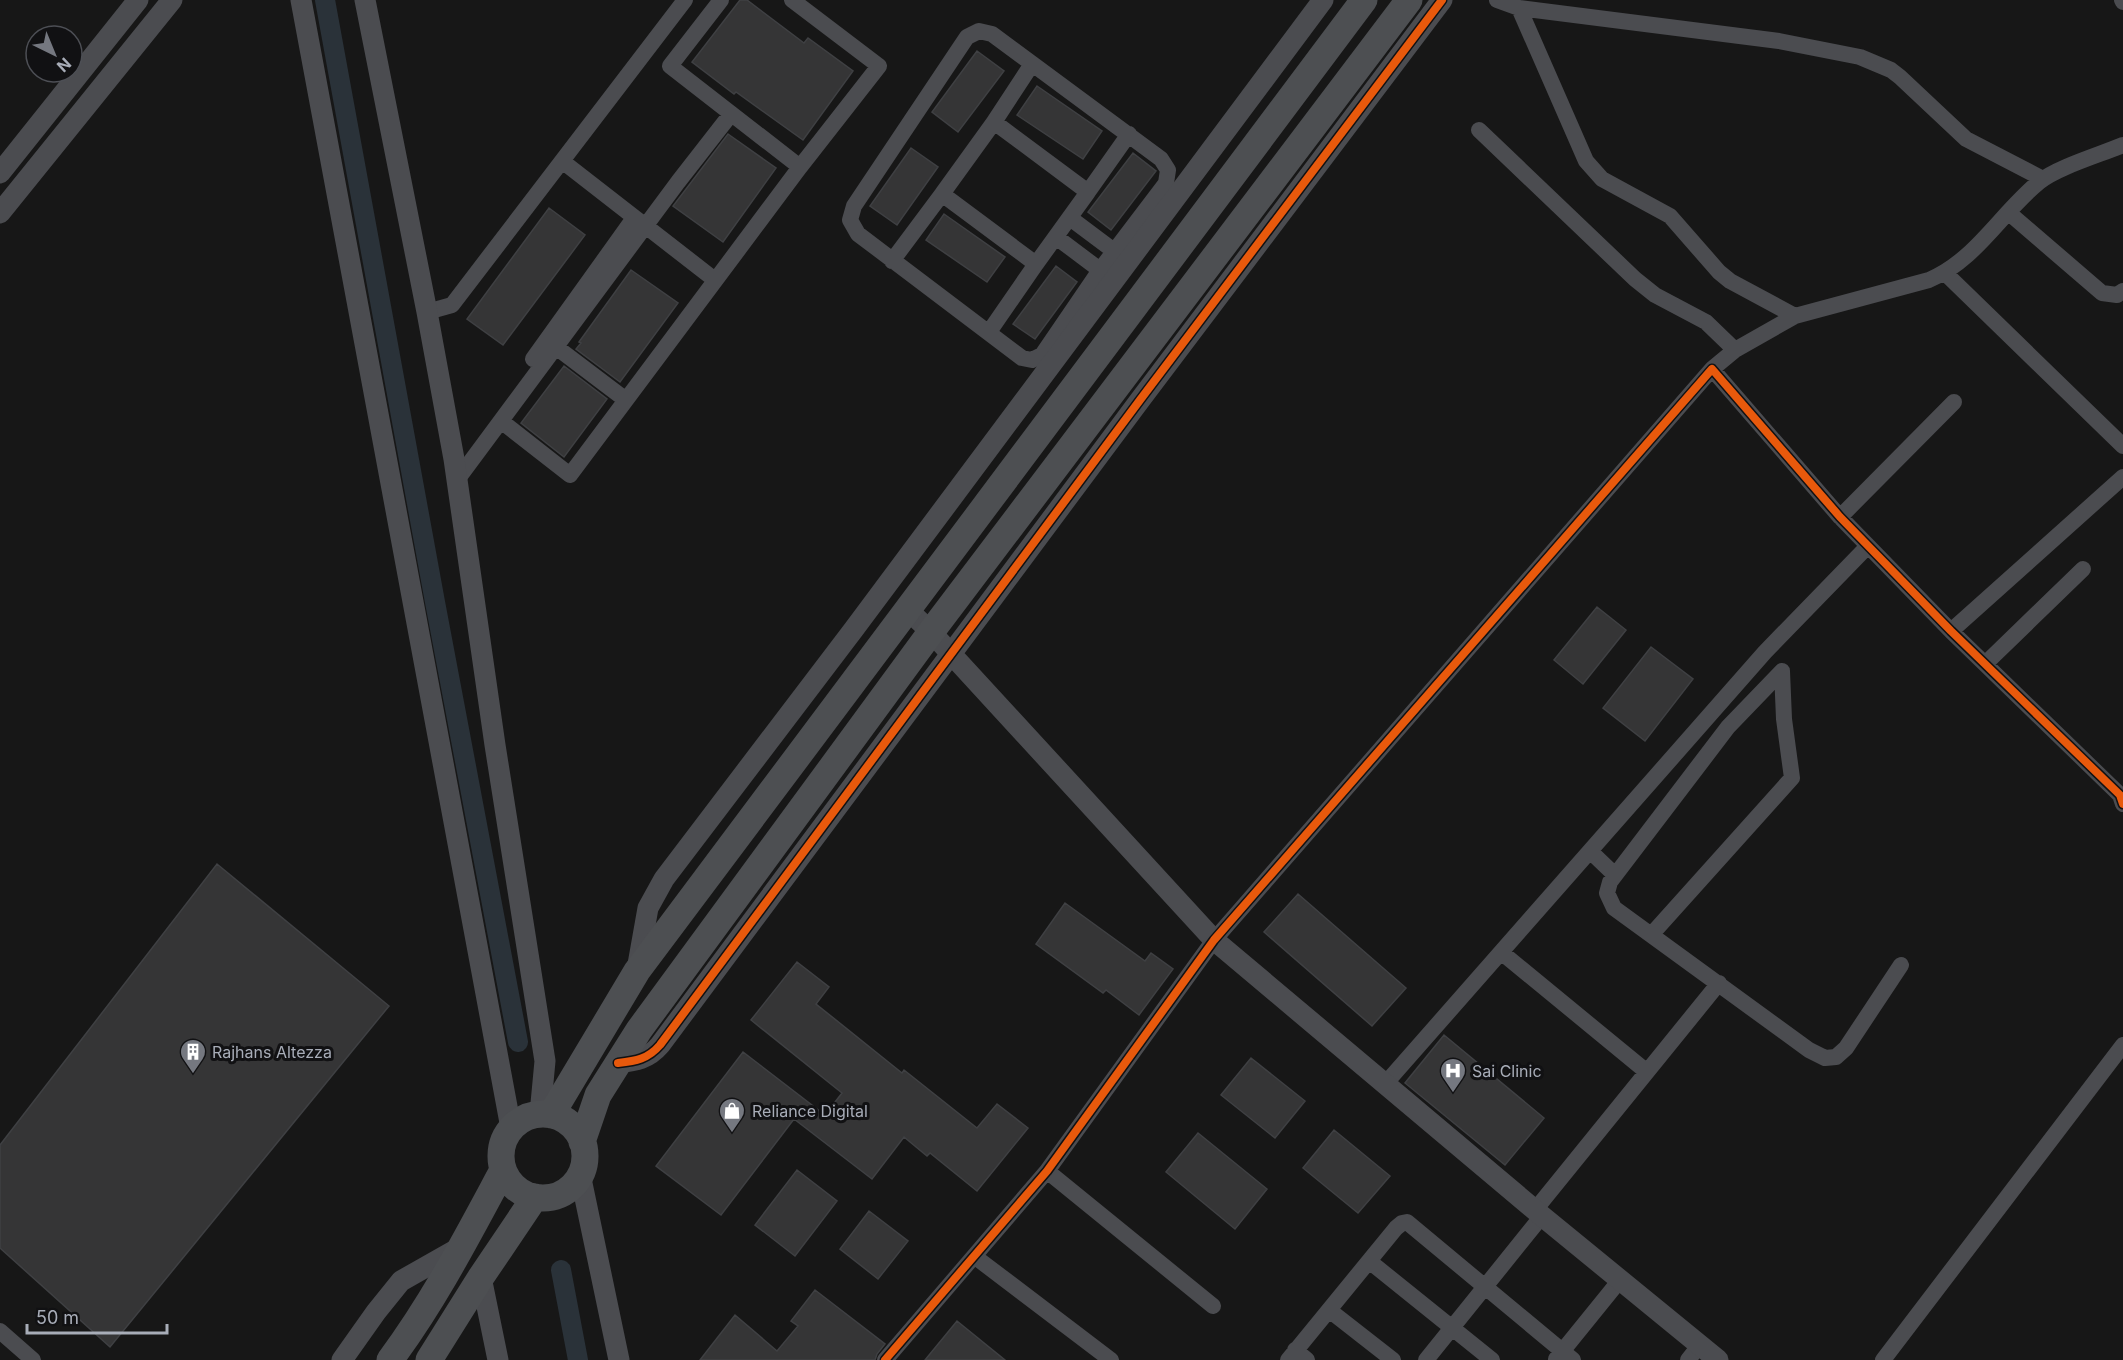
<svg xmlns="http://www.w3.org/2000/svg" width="2123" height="1360" font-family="Inter,sans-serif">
  <rect width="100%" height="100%" fill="#171717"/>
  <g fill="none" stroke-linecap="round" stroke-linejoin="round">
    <path stroke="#2a3239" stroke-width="20" d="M 325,0 L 435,602 L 518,1042
      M 561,1270 L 578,1360"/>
  </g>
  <path fill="#353536" stroke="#3f4043" stroke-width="1.5" d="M 740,0 L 747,0 L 804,43 L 808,38 L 853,71 L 803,140 L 736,92 L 734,94 L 692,62 Z
    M 977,51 L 1004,71 L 958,132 L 932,112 Z
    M 1037,86 L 1102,131 L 1083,159 L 1017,115 Z
    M 728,134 L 776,168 L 723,242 L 673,206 Z
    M 911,148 L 938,167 L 897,225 L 870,206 Z
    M 1133,153 L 1156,171 L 1111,230 L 1088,212 Z
    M 549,208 L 585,235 L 503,345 L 467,319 Z
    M 944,214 L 1005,257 L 987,282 L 926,240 Z
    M 1056,266 L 1077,282 L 1035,339 L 1013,324 Z
    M 631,270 L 678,303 L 620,382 L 576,349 L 581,343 L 579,342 Z
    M 564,366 L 607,399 L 564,457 L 521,423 Z
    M 1597,607 L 1626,630 L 1583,684 L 1554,660 Z
    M 1651,647 L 1693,679 L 1645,741 L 1603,708 Z
    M 217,864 L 389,1006 L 110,1347 L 0,1248 L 0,1145 Z
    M 1298,894 L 1406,988 L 1372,1026 L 1264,932 Z
    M 1065,903 L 1145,961 L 1151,953 L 1173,969 L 1139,1015 L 1106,990 L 1103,993 L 1036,944 Z
    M 797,962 L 829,987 L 816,1004 L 902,1073 L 904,1070 L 977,1128 L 997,1104 L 1028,1128 L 977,1191 L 930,1153 L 927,1156 L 904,1137 L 872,1179 L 794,1119 L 721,1215 L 656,1166 L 743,1052 L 825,1115 L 842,1093 L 751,1020 Z
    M 1444,1035 L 1544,1118 L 1505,1165 L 1405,1083 Z
    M 1251,1058 L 1305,1101 L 1275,1138 L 1221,1095 Z
    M 1334,1130 L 1390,1176 L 1358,1213 L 1303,1168 Z
    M 1198,1133 L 1267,1189 L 1235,1229 L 1166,1172 Z
    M 797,1170 L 837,1201 L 795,1256 L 755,1225 Z
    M 869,1211 L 908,1241 L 878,1279 L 840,1249 Z
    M 815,1290 L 885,1344 L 877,1354 L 875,1360 L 700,1360 L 735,1315 L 777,1351 L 798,1326 L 791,1321 Z
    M 957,1321 L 1005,1360 L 925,1360 Z"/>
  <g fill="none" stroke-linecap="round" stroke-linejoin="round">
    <path stroke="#4b4c50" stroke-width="16" d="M 721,0 L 670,66 L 800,167
      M 1497,0 L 1519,8 L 1779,41 L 1860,57 L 1891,70 L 1900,77 L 1966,139 L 2043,179
      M 2122,0 L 2123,2
      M 1519,8 L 1586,161 L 1602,179 L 1670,216 L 1719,272 L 1730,281 L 1795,316
      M 979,31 L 992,34 L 1161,159 L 1168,170 L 1166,183 L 1100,270 L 1042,355 L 1032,360 L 1022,358 L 858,234 L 850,220 L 854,206 L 967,37 Z
      M 994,122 L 1088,192 L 1036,264 L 942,194 Z
      M 994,122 L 1032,64
      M 1479,130 L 1635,279 L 1655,295 L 1706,322 L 1735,350
      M 562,161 L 715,280
      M 1088,192 L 1129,134
      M 2009,213 L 2102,293 L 2117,295 L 2123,291
      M 1070,218 L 1122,257
      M 1056,237 L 1108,276
      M 892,261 L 942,194
      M 1945,273 L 2123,446
      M 427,312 L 452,305 L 685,0
      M 989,332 L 1036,264
      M 556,347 L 626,400
      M 533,359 L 634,218
      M 1712,369 L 1735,350 L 1795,316 L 1929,280 C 1976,260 2000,214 2039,182 C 2058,167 2099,155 2123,145
      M 501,421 L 570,475 L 800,167 L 879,66 L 792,0
      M 457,480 L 678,182 L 731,114
      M 1840,517 L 1954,402
      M 1951,631 L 2123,477
      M 1985,664 L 2083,569
      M 1590,851 L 1615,875
      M 1651,935 L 1792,778 L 1784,719 L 1782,671 L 1728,727 L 1610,882 L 1607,893 L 1614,908 L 1809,1050 L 1825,1058 L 1836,1057 L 1846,1048 L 1901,965
      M 1501,952 L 1647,1072
      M 1385,1084 L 1765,652 L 1868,546
      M 1047,1171 L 1213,1306
      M 1535,1210 L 1719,983
      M 974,1256 L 1111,1360
      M 1369,1261 L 1492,1360
      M 1329,1310 L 1393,1360
      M 0,1331 L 33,1360
      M 1295,1350 L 1307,1360
      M 1556,1359 L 1620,1280
      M 885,1360 L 1047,1171 L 1214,940 L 1712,369 L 1840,517 L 1951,631 L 2120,795 L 2123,804
      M 1288,1360 L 1396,1228 L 1402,1223 L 1407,1222 L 1573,1360
      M 1426,1360 L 1542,1216
      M 1688,1360 L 1699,1346
      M 1883,1360 L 2123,1045"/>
    <path stroke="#4b4c50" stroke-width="21" d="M 301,0 L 511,1128
      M 365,0 L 427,312 L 454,459 L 495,745 L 545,1061 L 540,1114
      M 0,173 L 138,0
      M 0,213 L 172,0
      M 907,609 L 931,632 L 1214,940 L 1542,1216 L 1718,1360
      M 637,970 L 648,908 L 664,879 L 854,629 L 1323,0
      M 618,1063 C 636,1061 648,1059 660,1045 L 1140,400 L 1442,0
      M 580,1174 L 619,1360
      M 481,1277 L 498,1360
      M 342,1360 L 376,1312 L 401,1281 L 461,1247"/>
    <path stroke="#4d4f52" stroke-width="27" d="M501 1156a42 42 0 1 1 84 0a42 42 0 1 1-84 0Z
      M 551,1115 L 637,971 L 1364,0
      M 582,1142 L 598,1095 L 639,1030 L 931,632 L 1409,0
      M 390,1360 C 434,1301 468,1235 503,1170
      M 429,1360 L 481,1277 L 535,1197"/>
    <defs>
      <path id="cycleway" d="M 618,1063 C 636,1061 648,1059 660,1045 L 1140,400 L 1442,0
        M 885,1360 L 1047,1171 L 1214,940 L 1712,369 L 1840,517 L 1951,631 L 2120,795 L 2123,804"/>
    </defs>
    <use href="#cycleway" stroke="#111113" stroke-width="11"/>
    <use href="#cycleway" stroke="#e8590c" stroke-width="8"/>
  </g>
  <defs>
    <symbol id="building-pin" viewBox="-11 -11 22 30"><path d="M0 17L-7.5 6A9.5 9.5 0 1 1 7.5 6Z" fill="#757880" stroke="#111113"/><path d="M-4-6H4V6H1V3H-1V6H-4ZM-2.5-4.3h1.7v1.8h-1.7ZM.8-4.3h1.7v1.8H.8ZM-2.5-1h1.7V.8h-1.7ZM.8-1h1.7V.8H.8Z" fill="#fff"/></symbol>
    <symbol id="hospital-pin" viewBox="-11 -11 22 30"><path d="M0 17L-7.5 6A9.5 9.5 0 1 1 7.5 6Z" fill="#757880" stroke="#111113"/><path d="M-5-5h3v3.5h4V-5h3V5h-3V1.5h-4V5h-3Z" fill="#fff"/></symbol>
    <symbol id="shop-pin" viewBox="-11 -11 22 30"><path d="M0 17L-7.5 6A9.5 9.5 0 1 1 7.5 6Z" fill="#757880" stroke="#111113"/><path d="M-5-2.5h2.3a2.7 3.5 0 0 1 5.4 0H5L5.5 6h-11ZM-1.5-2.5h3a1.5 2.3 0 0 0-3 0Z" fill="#fff"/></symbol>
  </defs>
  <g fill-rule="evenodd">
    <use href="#building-pin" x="178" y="1037" width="30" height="40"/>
    <use href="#hospital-pin" x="1438" y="1056" width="30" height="40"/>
    <use href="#shop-pin" x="717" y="1096" width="30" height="40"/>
  </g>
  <g text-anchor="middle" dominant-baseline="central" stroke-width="6" stroke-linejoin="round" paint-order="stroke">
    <g font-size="16" fill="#a8adb8" stroke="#111113" text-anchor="start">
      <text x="212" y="1052">Rajhans Altezza</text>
      <text x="1472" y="1071">Sai Clinic</text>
      <text x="752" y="1111">Reliance Digital</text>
    </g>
  </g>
  <g transform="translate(54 54) rotate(137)"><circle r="28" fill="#111113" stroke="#4d4f55" stroke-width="1.5"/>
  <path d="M0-4.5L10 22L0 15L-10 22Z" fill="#757880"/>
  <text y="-9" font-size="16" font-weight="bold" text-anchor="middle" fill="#a8adb8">N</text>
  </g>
  <path d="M27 1324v9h140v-9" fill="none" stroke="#a8adb8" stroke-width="3"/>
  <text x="36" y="1324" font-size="18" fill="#a8adb8" stroke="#111113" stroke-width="4.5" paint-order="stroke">50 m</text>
</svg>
